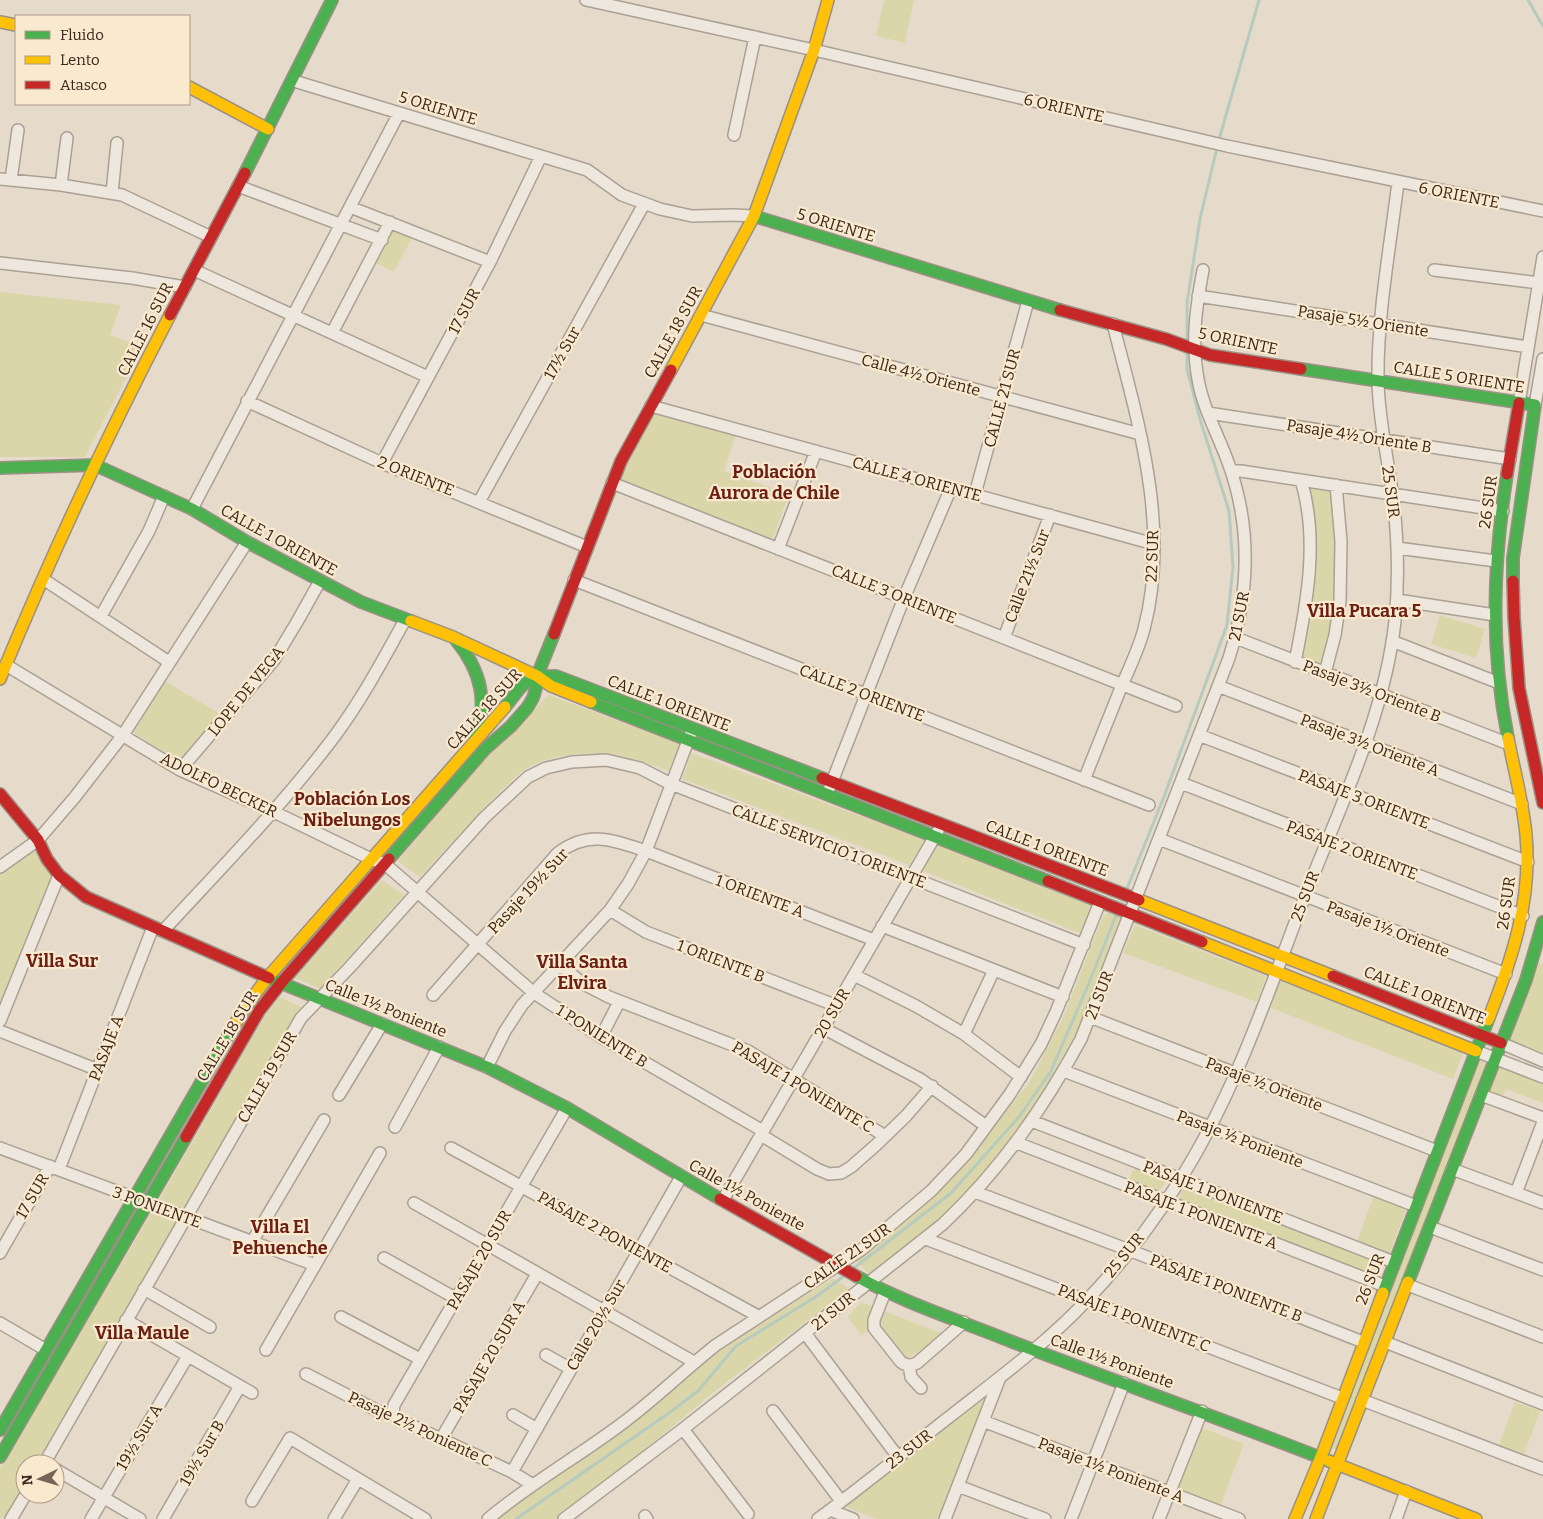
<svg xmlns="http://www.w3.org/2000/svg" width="1543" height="1519" font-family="Bitter,serif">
  <rect width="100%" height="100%" fill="#e6dbca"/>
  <path fill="#dad6aa" d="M 884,0 L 914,0 L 905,43 L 876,36 Z
    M 390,222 L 415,232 L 394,272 L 371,261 Z
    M 0,292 L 121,305 L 110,335 L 142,347 L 85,457 L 0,457 Z
    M 656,410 L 737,432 L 724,471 L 789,494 L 772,541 L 619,481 Z
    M 1301,480 L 1336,485 L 1340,601 L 1325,673 L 1295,662 L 1309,582 Z
    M 1440,615 L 1485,629 L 1476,658 L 1431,644 Z
    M 165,681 L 220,714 L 183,761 L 179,762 L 133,732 L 133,725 Z
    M 549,695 L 681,744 L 668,771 C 624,752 571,745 527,768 C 518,773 509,784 501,791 C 473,819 446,848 420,877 L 398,861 L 487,755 Z
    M 692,753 L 925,840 L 909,865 L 682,779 Z
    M 937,845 L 1093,906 L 1082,934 L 923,871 Z
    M 34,848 L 53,874 L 0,1004 L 0,874 Z
    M 382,880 L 404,895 L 320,989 L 295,978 Z
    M 1108,913 L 1122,915 L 1122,921 L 1082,1022 L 1036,1104 L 993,1162 L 956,1205 L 917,1239 L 869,1274 L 854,1259 L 965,1161 L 1029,1083 L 1063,1018 L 1103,917 Z
    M 1135,925 L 1266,976 L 1257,1002 L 1123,953 Z
    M 1531,960 L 1543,965 L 1543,1057 L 1501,1038 Z
    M 1280,981 L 1464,1051 L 1453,1079 L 1271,1008 Z
    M 280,997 L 303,1008 L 38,1464 L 25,1464 L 25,1486 L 6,1519 L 0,1517 L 0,1468 L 152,1212 L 265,1015 Z
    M 1479,1060 L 1485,1062 L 1485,1065 L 1337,1449 L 1332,1449 L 1476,1062 Z
    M 1497,1066 L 1543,1083 L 1543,1103 L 1506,1089 L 1504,1095 L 1489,1092 Z
    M 1135,1167 L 1167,1180 L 1158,1193 L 1127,1182 Z
    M 1185,1184 L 1383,1260 L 1375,1279 L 1177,1203 Z
    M 1374,1195 L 1407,1207 L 1389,1255 L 1357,1242 Z
    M 834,1279 L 847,1287 L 848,1290 L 715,1391 L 620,1470 L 556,1519 L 498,1519 L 517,1503 L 558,1476 L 715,1353 L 830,1280 Z
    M 861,1302 L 946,1335 L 910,1357 L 903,1357 L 873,1328 L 861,1335 L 848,1317 Z
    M 988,1393 L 942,1519 L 877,1519 L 844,1506 Z
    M 1515,1402 L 1540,1411 L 1524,1454 L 1499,1445 Z
    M 1200,1427 L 1244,1444 L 1220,1507 L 1175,1490 Z"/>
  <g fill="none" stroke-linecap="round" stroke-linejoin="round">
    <path stroke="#b6cbbd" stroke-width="3" d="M 1528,0 L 1543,26
      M 1220,136 L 1259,0
      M 1187,341 L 1187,303 L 1200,219 L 1216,152
      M 1126,891 L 1165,794 L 1227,625 L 1233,567 L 1229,511 L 1200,419 L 1187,369 L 1187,352
      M 854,1268 L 951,1193 L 1019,1117 L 1051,1071 L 1089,983 L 1117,913
      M 516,1519 L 669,1413 L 698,1391 L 736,1346 L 817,1296 L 844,1276"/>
    <defs>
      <path id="street" d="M 586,0 L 814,50 L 1227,146 L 1543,211
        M 294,81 L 587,170 L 622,195 L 660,209 L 692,216 L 734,215 L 754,216
        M 734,135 L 755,37
        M 0,179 L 61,185 L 122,195 L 211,237
        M 11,180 L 18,130
        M 61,185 L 67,138
        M 238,186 L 382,240
        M 112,193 L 117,143
        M 350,207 L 490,262
        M 0,263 L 132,278 L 185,287
        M 194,270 L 428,377
        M 1434,270 L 1539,283
        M 1198,296 L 1528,347
        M 701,315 L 1140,434
        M 332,333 L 390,222
        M 247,401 L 382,463 L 587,547
        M 1519,403 L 1543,257
        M 1535,405 L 1543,359
        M 651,406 L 1154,544
        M 1208,413 L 1510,459
        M 382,463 L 490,262 L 541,156
        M 1231,471 L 1241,471 L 1503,511
        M 612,483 L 1176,706
        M 975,494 L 1028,301
        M 479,502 L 644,204
        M 192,509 L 399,113
        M 1397,548 L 1496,561
        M 778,549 L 816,451
        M 43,579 L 169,662
        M 574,580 L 1149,805
        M 1397,600 L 1495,615
        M 101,616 L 149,531 L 164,496
        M 1004,638 L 1050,515
        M 1236,638 L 1509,744
        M 1392,641 L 1499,683
        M 1295,662 C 1307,603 1319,539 1301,480
        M 6,665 L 180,770 L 272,811 L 371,859 L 385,864 L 534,993 L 601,1037 L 763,1131
        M 1325,673 L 1335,635 L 1340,601 L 1341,541 L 1336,485
        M 1218,686 L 1522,804
        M 1199,735 L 1528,862
        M 180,770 L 274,660 L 297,622 L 320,581
        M 1084,780 C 1097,748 1109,717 1122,685 C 1130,667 1139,648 1144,629 C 1171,527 1138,422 1113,324
        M 1181,783 L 1523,916
        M 830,787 L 904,598 L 951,488
        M 1159,839 L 1506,974
        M 0,867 L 38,840 L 75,797 L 123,735 L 247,542
        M 610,910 L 646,932 L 837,1006
        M 882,926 L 1063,997
        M 163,931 C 221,868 282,806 334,737 C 361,701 383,660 405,620
        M 559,964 L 582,983 L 609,997 L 748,1051 L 885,1136
        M 854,975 L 916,1006 L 964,1034 L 1021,1077
        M 433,995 L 558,853 C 589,830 613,840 646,851 L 874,940
        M 1090,1017 L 1437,1151
        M 0,1021 L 59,875
        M 823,1028 L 920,1079 L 986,1126
        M 0,1031 L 98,1070
        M 964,1034 L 994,970
        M 601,1037 L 619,1002
        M 1501,1043 L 1543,1061
        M 1476,1051 L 1543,1077
        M 487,1067 L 505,1031 L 522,1005 L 610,910 L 628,884 L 646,851 L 691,733
        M 1064,1071 L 1416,1206
        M 339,1095 L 382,1024
        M 1481,1095 L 1543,1118
        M 1032,1121 L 1394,1262
        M 395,1127 L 439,1047
        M 761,1135 L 817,1169 L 829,1174 L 841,1173 L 851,1167 L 876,1145 L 906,1116 L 932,1086
        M 1017,1143 L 1385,1286
        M 0,1148 L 315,1265
        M 451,1148 L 758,1316
        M 59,1169 L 153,927
        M 1452,1169 L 1543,1203
        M 975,1192 L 1129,1250 L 1363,1342
        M 1516,1193 L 1543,1122
        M 723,1200 L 938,831
        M 414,1203 L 694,1362
        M 1430,1227 L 1543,1270
        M 926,1239 L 1342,1398
        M 252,1242 L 324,1120
        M 0,1253 L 50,1166
        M 384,1258 L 457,1299
        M 1408,1285 L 1543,1337
        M 144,1289 L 210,1327
        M 885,1292 L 874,1320 L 874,1328 L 901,1362 C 906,1366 911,1366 917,1363 L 964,1322
        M 341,1317 L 420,1359
        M 126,1320 L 252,1393
        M 0,1323 L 46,1350
        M 805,1333 L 898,1457
        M 1385,1342 L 1543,1404
        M 266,1350 L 380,1153
        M 546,1355 L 571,1369
        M 909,1365 L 911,1377 L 921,1388
        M 306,1374 L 382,1413 L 387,1414 L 393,1413
        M 1362,1400 L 1543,1469
        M 773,1411 L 841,1501
        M 393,1413 L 394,1405 L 567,1108
        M 393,1413 L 398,1419 L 512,1472 L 533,1485
        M 513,1415 L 537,1429
        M 983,1421 L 1239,1519
        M 683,1429 L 748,1514
        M 441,1439 L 537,1274
        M 44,1464 L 301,1018 L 350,967 L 484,818 L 528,777 L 546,768 L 572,762 L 606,760 L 640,768 L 671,784 L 1084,945
        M 55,1469 L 140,1519
        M 512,1472 L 681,1177
        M 958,1486 L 1045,1519
        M 252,1501 L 290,1438 L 425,1519
        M 830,1510 L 853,1519
        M 645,1516 L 647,1519
        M 11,1519 L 26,1494
        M 91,1519 L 188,1356
        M 163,1519 L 240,1386
        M 334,1519 L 358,1479
        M 488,1519 C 528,1485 574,1459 616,1428 C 651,1403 682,1372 716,1345 L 861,1250 L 931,1191 L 966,1154 L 1010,1094 L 1041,1044 L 1056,1012 L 1100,902
        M 564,1519 L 683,1429 L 943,1224 C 1001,1169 1043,1109 1081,1039 L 1229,658 C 1249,594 1252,529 1229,465 C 1219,436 1203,409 1198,379 C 1191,341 1196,308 1203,270
        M 818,1519 C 864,1485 908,1449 953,1414 C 999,1378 1048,1342 1088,1299 C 1121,1264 1153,1223 1178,1183 C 1237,1091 1270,986 1309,886 C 1343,800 1385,713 1395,621 C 1399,580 1398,539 1393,498 C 1388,458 1379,423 1378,382 C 1377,316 1390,248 1398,182
        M 945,1519 L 999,1380
        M 1071,1519 L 1124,1383
        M 1159,1519 L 1202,1411
        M 1396,1519 L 1406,1491"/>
      <path id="fast" d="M 245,173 L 332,0
        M 754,216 L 1060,310
        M 1301,369 L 1535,405 L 1513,558 L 1513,581
        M 0,468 L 95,465 L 192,509 L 247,542 L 361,602 L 411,621
        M 1507,474 C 1493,564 1490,648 1508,738
        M 456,640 C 482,672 488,702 475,741
        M 591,702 L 1048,881
        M 505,707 C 525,683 523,676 556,676 L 822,778
        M 389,859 L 485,749 L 511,726 L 527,708 L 533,698 L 536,688 L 537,676 L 554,634
        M 269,978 L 487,1067 L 567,1108 L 720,1199
        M 856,1276 C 904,1303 958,1320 1010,1341 C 1116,1382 1223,1419 1329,1461
        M 1408,1282 L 1526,980 L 1543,922
        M 1383,1293 L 1488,1020
        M 0,1430 L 232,1029
        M 0,1457 L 186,1137"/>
      <path id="slow" d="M 0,22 L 16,25
        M 189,87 L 268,129
        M 671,370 L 754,216 L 814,50 L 828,0
        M 411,621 L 453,637 L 537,676 L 551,686 L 591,702
        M 0,679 C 51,555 108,434 170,315
        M 1139,900 L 1333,976
        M 1202,942 L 1476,1051
        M 1488,1020 C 1512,959 1532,901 1526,835 C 1523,802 1514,770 1508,738
        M 232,1029 L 246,1006 L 268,977 L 505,707
        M 1329,1461 L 1476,1519
        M 1295,1519 L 1321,1457 L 1383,1293
        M 1316,1519 L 1408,1282"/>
      <path id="jam" d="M 1060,310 L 1166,339 L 1210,355 L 1301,369
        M 170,315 L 245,173
        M 1507,474 L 1519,403
        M 1513,581 L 1514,617 L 1519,688 L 1543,803
        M 554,634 L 621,461 L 671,370
        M 822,778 L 1139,900
        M 0,794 L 38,840 L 47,859 L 59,875 L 86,897 L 269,978
        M 1048,881 L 1202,942
        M 1333,976 L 1501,1043
        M 186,1137 L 259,1011 L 281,983 L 389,859
        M 720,1199 L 856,1276"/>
    </defs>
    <use href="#street" stroke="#aba094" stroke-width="14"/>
    <use href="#fast" stroke="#9b9084" stroke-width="14"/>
    <use href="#slow" stroke="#9b9084" stroke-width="14"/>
    <use href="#jam" stroke="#9b9084" stroke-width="14"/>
    <use href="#street" stroke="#eee7dd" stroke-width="11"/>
    <use href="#fast" stroke="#4caf50" stroke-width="11"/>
    <use href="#slow" stroke="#ffc107" stroke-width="11"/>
    <use href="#jam" stroke="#c62828" stroke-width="11"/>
  </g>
  <g text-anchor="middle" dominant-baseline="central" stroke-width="4.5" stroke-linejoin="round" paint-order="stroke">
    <g font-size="16" fill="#3b271b" stroke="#f9e9ce">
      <text transform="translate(438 108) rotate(17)">5 ORIENTE</text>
      <text transform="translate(1064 108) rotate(13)">6 ORIENTE</text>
      <text transform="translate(1459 195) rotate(11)">6 ORIENTE</text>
      <text transform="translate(836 225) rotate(17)">5 ORIENTE</text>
      <text transform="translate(464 311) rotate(-62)">17 SUR</text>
      <text transform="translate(1363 321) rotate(9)">Pasaje 5½ Oriente</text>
      <text transform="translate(145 329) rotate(-63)">CALLE 16 SUR</text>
      <text transform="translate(673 332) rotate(-61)">CALLE 18 SUR</text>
      <text transform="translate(1238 341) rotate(12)">5 ORIENTE</text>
      <text transform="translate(562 353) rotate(-61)">17½ Sur</text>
      <text transform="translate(921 375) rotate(15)">Calle 4½ Oriente</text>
      <text transform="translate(1459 377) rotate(9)">CALLE 5 ORIENTE</text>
      <text transform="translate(1002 398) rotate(-75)">CALLE 21 SUR</text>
      <text transform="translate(1359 436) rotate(9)">Pasaje 4½ Oriente B</text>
      <text transform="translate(416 476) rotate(22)">2 ORIENTE</text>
      <text transform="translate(917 479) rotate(15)">CALLE 4 ORIENTE</text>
      <text transform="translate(1391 492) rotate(82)">25 SUR</text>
      <text transform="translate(1488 502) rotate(-82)">26 SUR</text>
      <text transform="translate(279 540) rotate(29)">CALLE 1 ORIENTE</text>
      <text transform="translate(1152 556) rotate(-88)">22 SUR</text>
      <text transform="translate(1027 576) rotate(-69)">Calle 21½ Sur</text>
      <text transform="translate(894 594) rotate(22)">CALLE 3 ORIENTE</text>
      <text transform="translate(1239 616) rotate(-79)">21 SUR</text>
      <text transform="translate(246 691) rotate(-51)">LOPE DE VEGA</text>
      <text transform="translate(1372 691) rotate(21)">Pasaje 3½ Oriente B</text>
      <text transform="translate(862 693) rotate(21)">CALLE 2 ORIENTE</text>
      <text transform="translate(669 703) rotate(21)">CALLE 1 ORIENTE</text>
      <text transform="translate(484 709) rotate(-48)">CALLE 18 SUR</text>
      <text transform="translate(1370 745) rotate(21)">Pasaje 3½ Oriente A</text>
      <text transform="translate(219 785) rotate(26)">ADOLFO BECKER</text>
      <text transform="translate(1364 799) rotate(21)">PASAJE 3 ORIENTE</text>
      <text transform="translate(829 846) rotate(21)">CALLE SERVICIO 1 ORIENTE</text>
      <text transform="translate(1047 848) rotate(21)">CALLE 1 ORIENTE</text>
      <text transform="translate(1352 850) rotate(21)">PASAJE 2 ORIENTE</text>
      <text transform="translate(528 891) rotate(-47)">Pasaje 19½ Sur</text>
      <text transform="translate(760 896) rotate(21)">1 ORIENTE A</text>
      <text transform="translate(1305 896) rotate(-69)">25 SUR</text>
      <text transform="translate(1506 903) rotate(-82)">26 SUR</text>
      <text transform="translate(1388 929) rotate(21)">Pasaje 1½ Oriente</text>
      <text transform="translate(721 961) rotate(21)">1 ORIENTE B</text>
      <text transform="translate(1099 995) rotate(-69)">21 SUR</text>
      <text transform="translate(1425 995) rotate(22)">CALLE 1 ORIENTE</text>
      <text transform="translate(386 1008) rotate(22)">Calle 1½ Poniente</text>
      <text transform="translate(832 1013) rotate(-60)">20 SUR</text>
      <text transform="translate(227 1036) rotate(-59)">CALLE 18 SUR</text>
      <text transform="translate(602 1036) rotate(32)">1 PONIENTE B</text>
      <text transform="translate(106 1048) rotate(-69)">PASAJE A</text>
      <text transform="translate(267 1077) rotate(-60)">CALLE 19 SUR</text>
      <text transform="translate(1264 1084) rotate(21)">Pasaje ½ Oriente</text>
      <text transform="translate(803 1087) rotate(31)">PASAJE 1 PONIENTE C</text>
      <text transform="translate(1240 1139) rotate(21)">Pasaje ½ Poniente</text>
      <text transform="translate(1213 1192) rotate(21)">PASAJE 1 PONIENTE</text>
      <text transform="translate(747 1195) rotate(29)">Calle 1½ Poniente</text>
      <text transform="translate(32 1196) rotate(-60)">17 SUR</text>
      <text transform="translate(157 1207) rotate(20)">3 PONIENTE</text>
      <text transform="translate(1201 1215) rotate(21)">PASAJE 1 PONIENTE A</text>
      <text transform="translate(605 1232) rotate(29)">PASAJE 2 PONIENTE</text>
      <text transform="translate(1124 1255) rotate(-51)">25 SUR</text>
      <text transform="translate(847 1256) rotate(-35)">CALLE 21 SUR</text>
      <text transform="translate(479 1260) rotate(-60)">PASAJE 20 SUR</text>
      <text transform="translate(1370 1279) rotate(-69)">26 SUR</text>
      <text transform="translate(1226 1288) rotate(21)">PASAJE 1 PONIENTE B</text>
      <text transform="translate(833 1311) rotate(-39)">21 SUR</text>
      <text transform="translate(1134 1318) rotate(21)">PASAJE 1 PONIENTE C</text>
      <text transform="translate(596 1325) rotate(-60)">Calle 20½ Sur</text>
      <text transform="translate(489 1357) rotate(-60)">PASAJE 20 SUR A</text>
      <text transform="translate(1112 1361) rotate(20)">Calle 1½ Poniente</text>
      <text transform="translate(420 1429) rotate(25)">Pasaje 2½ Poniente C</text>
      <text transform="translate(139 1437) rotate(-59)">19½ Sur A</text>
      <text transform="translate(909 1449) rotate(-38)">23 SUR</text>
      <text transform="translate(202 1453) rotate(-60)">19½ Sur B</text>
      <text transform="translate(1111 1470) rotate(21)">Pasaje 1½ Poniente A</text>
    </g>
    <g font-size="18" font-weight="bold" fill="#6c2015" stroke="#f9e9ce">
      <text x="774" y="472">Población<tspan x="774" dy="21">Aurora de Chile</tspan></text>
      <text x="1364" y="611">Villa Pucara 5</text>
      <text x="352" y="799">Población Los<tspan x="352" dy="21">Nibelungos</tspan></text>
      <text x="62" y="961">Villa Sur</text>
      <text x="582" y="962">Villa Santa<tspan x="582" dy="21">Elvira</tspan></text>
      <text x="280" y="1227">Villa El<tspan x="280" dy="21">Pehuenche</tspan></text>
      <text x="142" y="1333">Villa Maule</text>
    </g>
  </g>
  <rect x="15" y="15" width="175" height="90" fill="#f9e9ce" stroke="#ad9b86"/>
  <rect x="25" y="31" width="25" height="8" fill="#4caf50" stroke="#ad9b86"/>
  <text x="60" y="40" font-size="15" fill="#3b271b">Fluido</text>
  <rect x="25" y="56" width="25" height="8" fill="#ffc107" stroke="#ad9b86"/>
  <text x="60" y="65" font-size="15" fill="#3b271b">Lento</text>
  <rect x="25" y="81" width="25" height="8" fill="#c62828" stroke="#ad9b86"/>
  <text x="60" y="90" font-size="15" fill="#3b271b">Atasco</text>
  <g transform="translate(40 1479) rotate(265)"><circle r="24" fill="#f9e9ce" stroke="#ad9b86"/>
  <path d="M0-4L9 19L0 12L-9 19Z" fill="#776658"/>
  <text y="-8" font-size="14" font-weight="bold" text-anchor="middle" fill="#3b271b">N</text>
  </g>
</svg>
